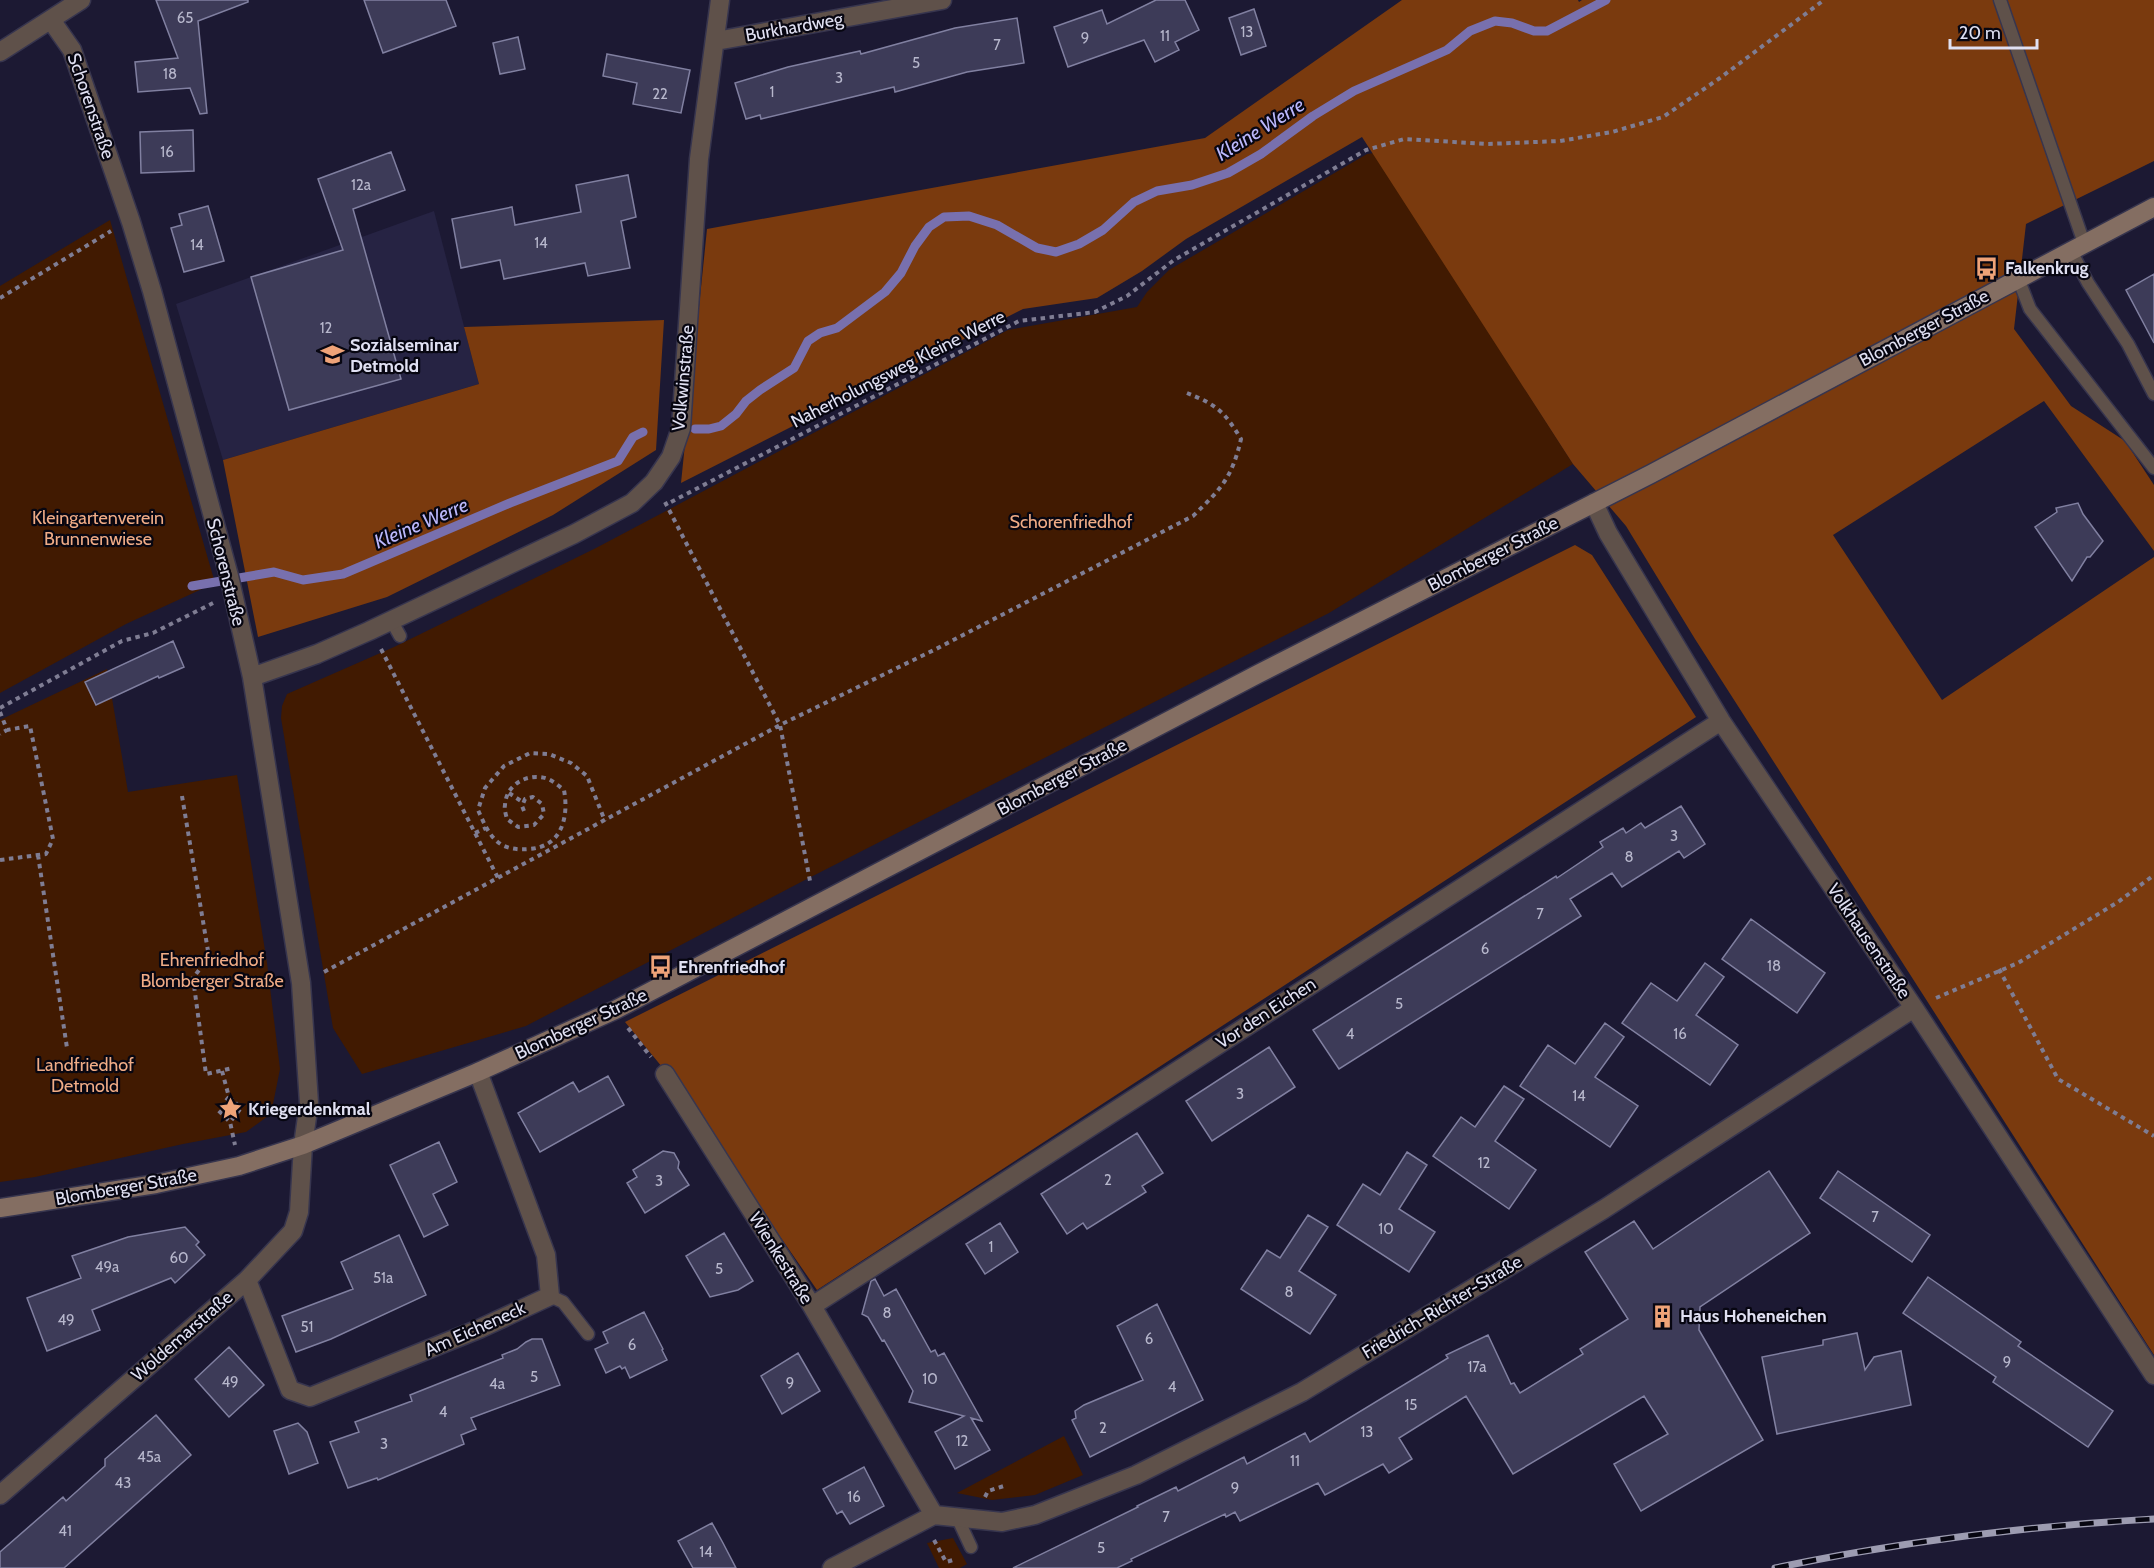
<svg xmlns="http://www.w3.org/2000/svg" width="2154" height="1568" font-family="Cabin,sans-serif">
  <rect width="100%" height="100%" fill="#1c1933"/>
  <path fill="#262343" d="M 434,211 L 479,384 L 223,460 L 176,304 Z"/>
  <path fill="#411a01" d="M 1374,153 L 1573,464 L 1329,613 L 803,881 L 526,1026 L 362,1074 L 333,1028 L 281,718 L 282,706 L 287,694 L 394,647 L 596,548 L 1008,330 L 1137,307 L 1147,292 L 1169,270 L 1367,154 Z
    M 110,220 L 215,583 L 126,624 L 0,693 L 0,286 Z
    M 107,669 L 128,792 L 237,775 L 267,963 L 280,1069 L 271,1114 L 246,1132 L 183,1144 L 35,1177 L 0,1182 L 0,720 Z
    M 1064,1436 L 1083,1475 L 1035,1495 L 992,1500 L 957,1493 Z
    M 953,1538 L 967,1564 L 960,1568 L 939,1568 L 927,1543 Z"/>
  <path fill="#7a3a0e" d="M 1402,0 L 1578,0 L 1579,2 L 1582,0 L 2154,0 L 2154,161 L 2026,224 L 2014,329 L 2071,406 L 2125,441 L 2154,485 L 2154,551 L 2044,401 L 1833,535 L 1942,700 L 2154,557 L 2154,1355 L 1695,639 L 1626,526 L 1573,464 L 1362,137 L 1186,239 L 1142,271 L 1097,298 L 1023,309 L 681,483 L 707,229 L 1205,138 Z
    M 664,320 L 656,450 L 553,515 L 387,597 L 258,637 L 223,460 L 479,384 L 464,327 Z
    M 1575,545 L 1592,555 L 1696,717 L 817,1290 L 667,1073 L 625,1022 Z"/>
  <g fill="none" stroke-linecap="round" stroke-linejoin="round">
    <path stroke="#7870ae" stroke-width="9" d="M 695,429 L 709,429 L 721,426 L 736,414 L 746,401 L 760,390 L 794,368 L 808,341 L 820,333 L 837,328 L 885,292 L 901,273 L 915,246 L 929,227 L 944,217 L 969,216 L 997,225 L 1037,248 L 1056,252 L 1079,244 L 1103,230 L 1134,202 L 1157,191 L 1192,185 L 1228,173 L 1261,154 L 1313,116 L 1354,91 L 1447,50 L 1470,31 L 1495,21 L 1512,23 L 1534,31 L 1547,31 L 1606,0
      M 192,586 L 274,572 L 303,580 L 343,574 L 510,503 L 618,461 L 633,437 L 643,432"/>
  </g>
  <path fill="#3d3b58" stroke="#8180a1" stroke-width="1.5" d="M 156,0 L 248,0 L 248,2 L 198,21 L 207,113 L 200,114 L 190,88 L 138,92 L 135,62 L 178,58 Z
    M 364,0 L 446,0 L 456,26 L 383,53 Z
    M 1156,0 L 1185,0 L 1199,30 L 1175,42 L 1179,50 L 1155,62 L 1144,40 L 1068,67 L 1054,27 L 1102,10 L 1107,24 Z
    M 1254,9 L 1266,46 L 1241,55 L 1229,18 Z
    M 1017,18 L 1024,63 L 967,72 L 895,92 L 894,87 L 761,119 L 760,115 L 746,119 L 735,83 L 788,67 L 860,51 L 861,54 L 955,28 Z
    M 518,37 L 525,69 L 500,74 L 493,43 Z
    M 607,54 L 690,70 L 681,113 L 633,104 L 637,83 L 603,76 Z
    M 193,130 L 194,171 L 141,173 L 140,132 Z
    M 391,152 L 405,190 L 353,209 L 401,379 L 289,410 L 251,277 L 343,250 L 318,179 Z
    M 628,175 L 636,217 L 621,221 L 630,268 L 588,276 L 585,263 L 504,279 L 500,260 L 461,268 L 452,219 L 512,207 L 515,225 L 581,212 L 576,185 Z
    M 208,206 L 224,261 L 184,272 L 171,228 L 182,225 L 179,214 Z
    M 2154,274 L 2154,343 L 2126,290 Z
    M 2078,503 L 2083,514 L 2103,541 L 2090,557 L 2087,557 L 2072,581 L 2035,527 L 2057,512 L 2056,508 Z
    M 173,641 L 184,667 L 159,678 L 158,676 L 96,705 L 85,682 Z
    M 1681,806 L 1705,844 L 1684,858 L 1679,851 L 1622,887 L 1612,873 L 1570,899 L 1581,916 L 1339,1069 L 1313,1030 L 1556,876 L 1557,878 L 1603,847 L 1600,842 L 1623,828 L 1626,833 L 1641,823 L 1645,828 Z
    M 1751,919 L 1825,973 L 1797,1013 L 1722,959 Z
    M 1705,963 L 1724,977 L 1696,1015 L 1738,1045 L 1710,1085 L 1622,1023 L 1651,983 L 1677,1001 Z
    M 1605,1023 L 1624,1037 L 1595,1077 L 1638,1106 L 1610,1147 L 1520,1086 L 1548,1045 L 1575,1064 Z
    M 1269,1047 L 1295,1087 L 1212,1141 L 1186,1101 Z
    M 608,1076 L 624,1105 L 540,1152 L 518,1113 L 573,1082 L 579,1092 Z
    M 1504,1086 L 1524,1099 L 1495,1141 L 1536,1170 L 1509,1209 L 1433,1156 L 1461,1117 L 1475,1127 Z
    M 1137,1133 L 1163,1173 L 1142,1186 L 1146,1192 L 1087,1229 L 1083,1223 L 1067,1234 L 1041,1194 Z
    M 439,1142 L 457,1182 L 433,1194 L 448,1225 L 424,1237 L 390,1165 Z
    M 663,1151 L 674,1153 L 679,1162 L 678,1168 L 689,1185 L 645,1213 L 627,1183 L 637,1177 L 633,1170 Z
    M 1407,1152 L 1427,1165 L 1399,1209 L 1435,1232 L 1409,1272 L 1337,1225 L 1363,1184 L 1380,1195 Z
    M 1769,1171 L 1810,1233 L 1700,1307 L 1699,1330 L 1763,1440 L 1641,1511 L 1614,1464 L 1668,1434 L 1644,1396 L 1513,1474 L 1466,1396 L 1399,1438 L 1412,1459 L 1389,1473 L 1383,1464 L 1325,1495 L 1318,1483 L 1240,1521 L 1235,1512 L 1226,1517 L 1225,1514 L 1131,1559 L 1132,1561 L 1117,1568 L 1013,1568 L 1138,1507 L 1137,1506 L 1176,1487 L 1178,1491 L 1244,1457 L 1247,1464 L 1305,1433 L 1310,1442 L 1448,1358 L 1446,1355 L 1488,1335 L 1511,1384 L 1514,1383 L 1520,1393 L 1583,1354 L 1580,1349 L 1628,1319 L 1585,1252 L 1634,1221 L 1653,1249 Z
    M 1838,1171 L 1930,1235 L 1912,1262 L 1820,1198 Z
    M 1308,1215 L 1328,1227 L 1299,1271 L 1336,1295 L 1310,1334 L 1241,1289 L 1267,1250 L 1280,1258 Z
    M 1000,1223 L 1018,1252 L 985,1274 L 966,1244 Z
    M 185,1227 L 199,1242 L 196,1245 L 205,1255 L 175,1283 L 171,1278 L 92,1310 L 100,1330 L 47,1351 L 27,1298 L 81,1278 L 72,1256 L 128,1237 Z
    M 724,1233 L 753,1281 L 738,1290 L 710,1297 L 686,1256 Z
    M 399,1235 L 426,1295 L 331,1339 L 296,1352 L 282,1316 L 353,1289 L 341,1262 Z
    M 1928,1277 L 2021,1342 L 2018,1346 L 2113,1411 L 2088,1447 L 1993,1382 L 1996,1377 L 1903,1313 Z
    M 875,1279 L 884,1296 L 896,1289 L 931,1352 L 935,1350 L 938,1356 L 944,1353 L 982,1421 L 971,1418 L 990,1450 L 955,1469 L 935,1432 L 964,1416 L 909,1402 L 913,1391 L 884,1340 L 882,1341 L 868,1317 L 862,1314 L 871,1281 Z
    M 1157,1304 L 1203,1400 L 1090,1457 L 1072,1420 L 1076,1418 L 1075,1411 L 1084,1405 L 1143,1380 L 1117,1326 Z
    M 644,1312 L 663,1349 L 662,1350 L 667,1360 L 630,1378 L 625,1367 L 622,1369 L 620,1366 L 606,1373 L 595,1349 L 608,1343 L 603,1332 Z
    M 1857,1333 L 1865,1370 L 1874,1357 L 1901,1351 L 1911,1405 L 1777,1434 L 1762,1357 L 1823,1345 L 1823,1340 Z
    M 532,1339 L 542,1339 L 560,1385 L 471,1418 L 476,1429 L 461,1435 L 464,1444 L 378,1480 L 377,1478 L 348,1488 L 330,1442 L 359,1432 L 355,1422 L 412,1401 L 410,1395 L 503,1358 L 502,1355 L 517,1349 L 526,1342 Z
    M 229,1347 L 264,1385 L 229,1417 L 195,1379 Z
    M 798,1353 L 820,1391 L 782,1414 L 761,1376 Z
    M 156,1415 L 191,1455 L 64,1568 L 0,1568 L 0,1552 L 63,1497 L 66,1501 L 105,1466 L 105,1459 Z
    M 298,1423 L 307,1432 L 318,1463 L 289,1474 L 274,1431 Z
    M 864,1467 L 884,1506 L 850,1524 L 842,1511 L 837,1514 L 823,1489 Z
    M 712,1523 L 723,1543 L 736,1568 L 693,1568 L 678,1541 Z"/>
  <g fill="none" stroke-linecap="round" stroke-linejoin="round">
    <defs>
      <path id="lane" d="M 2000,0 L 2084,243
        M 2071,251 L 2088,283 L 2128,344 L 2154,394
        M 2018,278 L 2030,309 L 2154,468
        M 391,620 L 400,636
        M 550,1296 L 563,1302 L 588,1334
        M 957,1517 L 971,1547"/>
      <path id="street" d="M 716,41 L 942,0
        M 0,52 L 81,0
        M 1594,503 L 1608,533 L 1721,721 L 1914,1008 L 2154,1375
        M 252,677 L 317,654 L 369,631 L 574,534 L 632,503 L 654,482 L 671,457 L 681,428 L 699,159 L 720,0
        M 665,1074 L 812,1306 L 934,1515
        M 247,1280 L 290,1390 L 310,1397 L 479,1329 L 550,1296 L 546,1255 L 478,1072
        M 812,1306 L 1721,721
        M 0,1495 L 247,1280 L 293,1231 L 299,1212 L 303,1145 L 309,1103 L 301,983 L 252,677 L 229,576 L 152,291 L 131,222 L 72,50 L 51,20
        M 832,1568 L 934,1515 L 1002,1522 L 1035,1515 L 1136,1475 L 1302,1392 L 1604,1209 L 1914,1008"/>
      <path id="secondary" d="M 0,1208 L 156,1184 L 239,1166 L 303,1145 L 478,1072 L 615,1010 L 1258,674 L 1651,474 L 2154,207"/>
    </defs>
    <use href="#lane" stroke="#37354e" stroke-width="15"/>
    <use href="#street" stroke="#37354e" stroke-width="21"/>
    <use href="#secondary" stroke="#37354e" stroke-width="21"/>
    <path stroke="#7f7d93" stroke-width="4" stroke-dasharray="4.5 4.5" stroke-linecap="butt" d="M 0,298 L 111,231
      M 665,502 L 780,725 L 810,881
      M 671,502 L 1019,321 L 1095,312 L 1127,296 L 1174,260 L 1366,150 L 1404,139 L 1488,144 L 1560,141 L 1612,132 L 1663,117 L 1720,78 L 1824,0
      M 381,649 L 498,878
      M 0,708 L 122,641 L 153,633 L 213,603
      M 0,712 L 7,730 L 0,734
      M 509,793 L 524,803
      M 182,796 L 209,957 L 193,978 L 206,1074 L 233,1068
      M 524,811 L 522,806 L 525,799 L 533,797 L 542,804 L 544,814 L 534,825 L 518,827 L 507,819 C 506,815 504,809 505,805 C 506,783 530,772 548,779 C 553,781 559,786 564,790 C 569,817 562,847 529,849 C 520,850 510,849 502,845 C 489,837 484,823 478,810 L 485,788 L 504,766 L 530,753 L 549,754 L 571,763 L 587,776 L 605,821
      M 475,833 L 486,828
      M 38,855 L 67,1048
      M 0,860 L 46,854 L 53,839 L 30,726 L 7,730
      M 1999,969 L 2058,1079 L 2154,1136
      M 324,972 L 780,725 L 936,649 L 1193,516 C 1221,489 1232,478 1241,439 C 1224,411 1217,405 1187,393
      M 1936,998 L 2018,963 L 2118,902 L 2154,875
      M 628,1028 L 651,1057
      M 222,1071 L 229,1097 L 218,1110 L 230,1122 L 235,1145
      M 229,1097 L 241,1108 L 230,1122
      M 985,1497 L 988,1491 L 1007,1485
      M 934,1540 L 946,1562 L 953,1560"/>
    <use href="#lane" stroke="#5f514a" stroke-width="12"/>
    <use href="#street" stroke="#5f514a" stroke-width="18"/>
    <use href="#secondary" stroke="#846e62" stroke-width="18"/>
    <defs>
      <path id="rail" d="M 1775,1568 C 1899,1542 2027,1526 2154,1519"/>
    </defs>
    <use href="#rail" stroke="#9d9cb1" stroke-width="7"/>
    <use href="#rail" stroke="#070611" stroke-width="4.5" stroke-dasharray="14" stroke-linecap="butt"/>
  </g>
  <defs>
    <symbol id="bus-bare" viewBox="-9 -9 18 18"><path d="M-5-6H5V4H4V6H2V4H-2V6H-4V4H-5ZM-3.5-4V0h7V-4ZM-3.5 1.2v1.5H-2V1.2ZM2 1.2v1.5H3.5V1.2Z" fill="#efa378" stroke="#070611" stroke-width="2.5" paint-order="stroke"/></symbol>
    <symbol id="school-bare" viewBox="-9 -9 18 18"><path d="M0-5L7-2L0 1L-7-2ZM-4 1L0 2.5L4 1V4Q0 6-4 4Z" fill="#efa378" stroke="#070611" stroke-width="2.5" paint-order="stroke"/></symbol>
    <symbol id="sight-bare" viewBox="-9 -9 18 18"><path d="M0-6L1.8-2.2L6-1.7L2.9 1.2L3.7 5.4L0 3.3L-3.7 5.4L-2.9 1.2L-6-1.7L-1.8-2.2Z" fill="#efa378" stroke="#070611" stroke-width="2.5" paint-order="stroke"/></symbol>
    <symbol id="building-bare" viewBox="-9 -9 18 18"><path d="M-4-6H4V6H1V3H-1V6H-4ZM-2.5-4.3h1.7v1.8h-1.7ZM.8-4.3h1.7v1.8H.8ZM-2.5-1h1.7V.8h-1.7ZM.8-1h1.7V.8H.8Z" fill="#efa378" stroke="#070611" stroke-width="2.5" paint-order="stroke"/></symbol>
  </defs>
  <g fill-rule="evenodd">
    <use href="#bus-bare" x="1970" y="252" width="33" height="33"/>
    <use href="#school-bare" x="316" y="338" width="33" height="33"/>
    <use href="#bus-bare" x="644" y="950" width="33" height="33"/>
    <use href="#sight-bare" x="214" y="1092" width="33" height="33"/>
    <use href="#building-bare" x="1646" y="1300" width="33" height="33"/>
  </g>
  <g text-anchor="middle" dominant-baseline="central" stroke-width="4.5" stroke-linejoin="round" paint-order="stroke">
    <g font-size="15" fill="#b7b7cc">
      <text x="185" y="18">65</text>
      <text x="1247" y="32">13</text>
      <text x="1165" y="36">11</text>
      <text x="1085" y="38">9</text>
      <text x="997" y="45">7</text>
      <text x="916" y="63">5</text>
      <text x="170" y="74">18</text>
      <text x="839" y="78">3</text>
      <text x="772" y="92">1</text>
      <text x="660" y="94">22</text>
      <text x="167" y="152">16</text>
      <text x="361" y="185">12a</text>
      <text x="541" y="243">14</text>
      <text x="197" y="245">14</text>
      <text x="326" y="328">12</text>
      <text x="1674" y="836">3</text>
      <text x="1629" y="857">8</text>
      <text x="1540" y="914">7</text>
      <text x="1485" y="949">6</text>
      <text x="1774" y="966">18</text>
      <text x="1399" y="1004">5</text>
      <text x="1350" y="1034">4</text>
      <text x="1680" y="1034">16</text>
      <text x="1240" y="1094">3</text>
      <text x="1579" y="1096">14</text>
      <text x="1484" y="1163">12</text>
      <text x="1108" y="1180">2</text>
      <text x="659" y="1181">3</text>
      <text x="1875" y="1217">7</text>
      <text x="1386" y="1229">10</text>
      <text x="991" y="1247">1</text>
      <text x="179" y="1258">60</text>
      <text x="107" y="1267">49a</text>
      <text x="719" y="1269">5</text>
      <text x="383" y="1278">51a</text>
      <text x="1289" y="1292">8</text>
      <text x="887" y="1313">8</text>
      <text x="66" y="1320">49</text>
      <text x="307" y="1327">51</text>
      <text x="1149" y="1339">6</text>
      <text x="632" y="1345">6</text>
      <text x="2007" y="1362">9</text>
      <text x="1477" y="1367">17a</text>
      <text x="534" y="1377">5</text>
      <text x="930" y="1379">10</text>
      <text x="230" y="1382">49</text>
      <text x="790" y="1383">9</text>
      <text x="497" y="1384">4a</text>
      <text x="1172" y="1387">4</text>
      <text x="1411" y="1405">15</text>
      <text x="443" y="1412">4</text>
      <text x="1103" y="1428">2</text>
      <text x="1367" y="1432">13</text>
      <text x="962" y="1441">12</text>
      <text x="384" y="1444">3</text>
      <text x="149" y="1457">45a</text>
      <text x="1295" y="1461">11</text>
      <text x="123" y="1483">43</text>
      <text x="1235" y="1488">9</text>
      <text x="854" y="1497">16</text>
      <text x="1166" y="1517">7</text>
      <text x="65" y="1531">41</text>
      <text x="1101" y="1548">5</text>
      <text x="706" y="1552">14</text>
    </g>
    <g font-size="18" fill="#e0e0f2" stroke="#070611">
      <text transform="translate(794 27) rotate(-10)">Burkhardweg</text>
      <text transform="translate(91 106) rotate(71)">Schorenstraße</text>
      <text transform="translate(1924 328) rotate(-28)">Blomberger Straße</text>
      <text transform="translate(898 369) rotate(-27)">Naherholungsweg Kleine Werre</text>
      <text transform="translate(683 378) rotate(-85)">Volkwinstraße</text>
      <text transform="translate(1493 554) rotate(-27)">Blomberger Straße</text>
      <text transform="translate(226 572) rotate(76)">Schorenstraße</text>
      <text transform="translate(1062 777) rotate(-28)">Blomberger Straße</text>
      <text transform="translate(1869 941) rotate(56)">Volkhausenstraße</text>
      <text transform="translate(1266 1013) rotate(-33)">Vor den Eichen</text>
      <text transform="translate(581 1024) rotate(-25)">Blomberger Straße</text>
      <text transform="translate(126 1187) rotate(-10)">Blomberger Straße</text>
      <text transform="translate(781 1258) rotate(58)">Wienkestraße</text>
      <text transform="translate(1442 1307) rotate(-31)">Friedrich-Richter-Straße</text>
      <text transform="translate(475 1329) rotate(-24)">Am Eicheneck</text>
      <text transform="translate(182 1336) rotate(-41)">Woldemarstraße</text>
    </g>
    <g font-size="18" font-weight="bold" fill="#e0e0f2" stroke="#070611" text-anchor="start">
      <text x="2005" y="268">Falkenkrug</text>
      <text x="350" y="345">Sozialseminar<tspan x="350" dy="21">Detmold</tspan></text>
      <text x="678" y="967">Ehrenfriedhof</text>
      <text x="248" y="1109">Kriegerdenkmal</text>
      <text x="1680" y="1316">Haus Hoheneichen</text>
    </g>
    <g font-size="18" fill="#f0ac86" stroke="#070611">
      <text x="98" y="518">Kleingartenverein<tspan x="98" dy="21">Brunnenwiese</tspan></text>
      <text x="1071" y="522">Schorenfriedhof</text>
      <text x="212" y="960">Ehrenfriedhof<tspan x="212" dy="21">Blomberger Straße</tspan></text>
      <text x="85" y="1065">Landfriedhof<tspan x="85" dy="21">Detmold</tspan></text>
    </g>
    <g font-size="20" font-style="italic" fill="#bcb8fc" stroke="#070611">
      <text transform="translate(1260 129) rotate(-32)">Kleine Werre</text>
      <text transform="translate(421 523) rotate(-23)">Kleine Werre</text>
    </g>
  </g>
  <path d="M1950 39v9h87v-9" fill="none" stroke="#e0e0f2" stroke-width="3"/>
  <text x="1959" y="39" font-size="18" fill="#e0e0f2" stroke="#070611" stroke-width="4.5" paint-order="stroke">20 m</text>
</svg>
